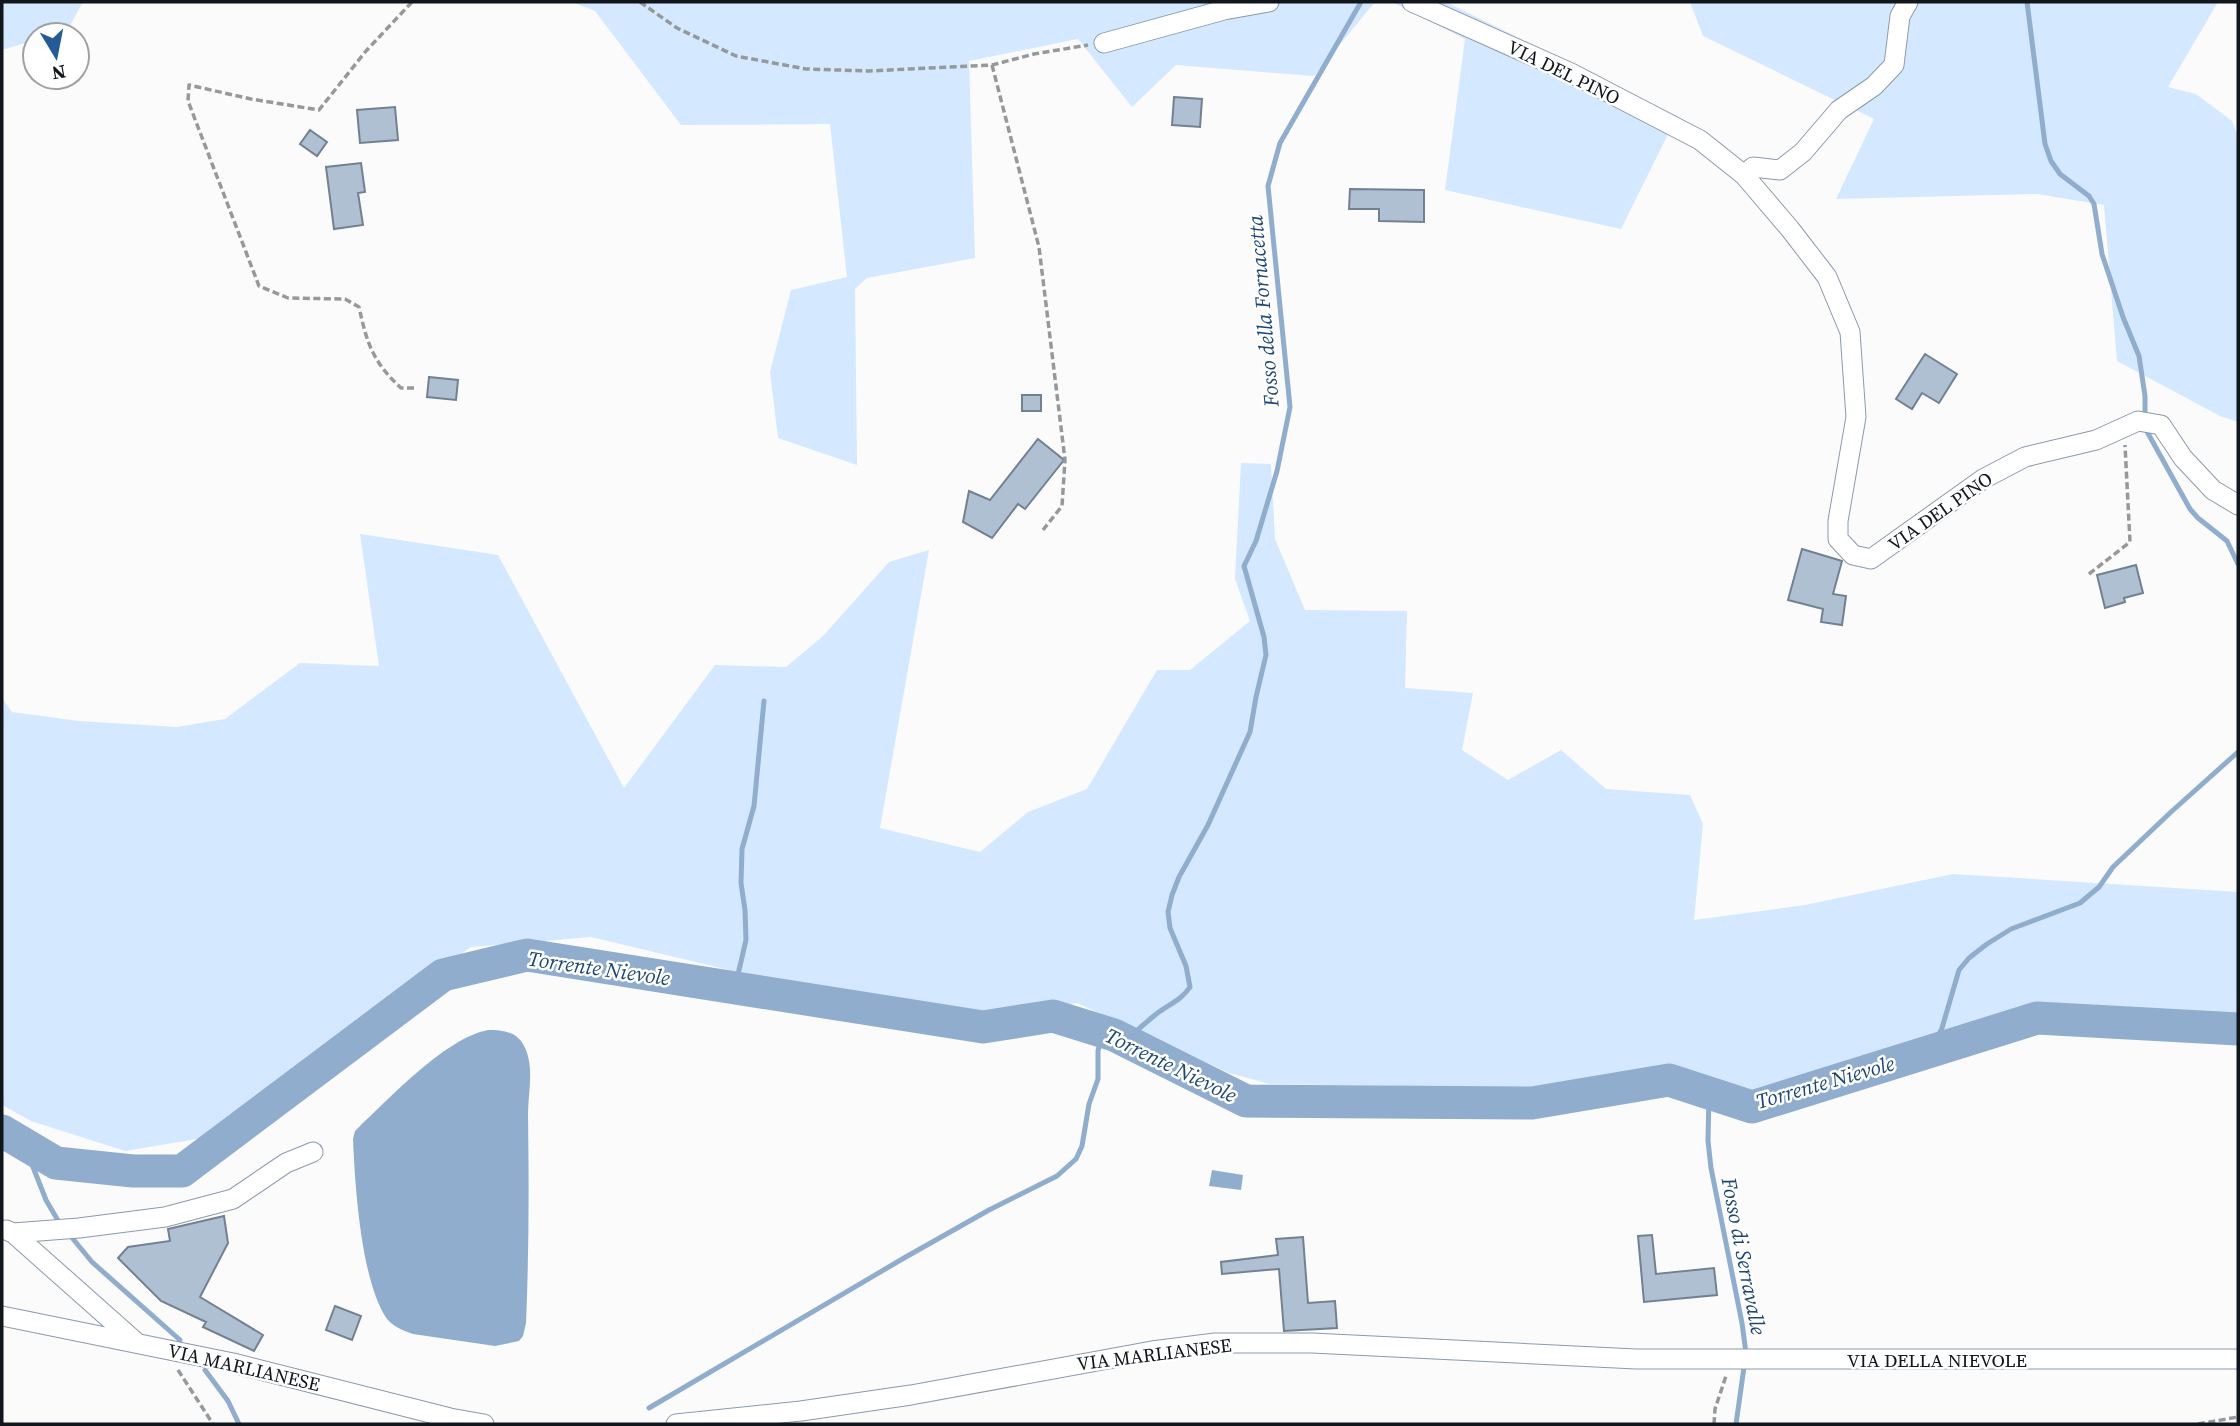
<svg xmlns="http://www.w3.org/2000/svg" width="2240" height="1426" font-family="'Source Serif 4',serif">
  <rect width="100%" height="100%" fill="#fbfbfb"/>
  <path fill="#d4e8ff" d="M 2,2 L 83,2 L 68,29 L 50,35 L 35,35 L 35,40 L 2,50 Z
    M 572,2 L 1375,2 L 1314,76 L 1176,65 L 1132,107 L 1078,39 L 969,61 L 975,258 L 867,278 L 855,289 L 857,465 L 778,438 L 770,372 L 791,290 L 847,277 L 830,124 L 681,125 L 595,11 Z
    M 1392,2 L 1446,2 L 1677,116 L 1621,229 L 1445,190 L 1465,39 Z
    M 1690,2 L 2218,2 L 2168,87 L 2196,94 L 2232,121 L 2238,137 L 2238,422 L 2220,416 L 2117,361 L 2104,205 L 2037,194 L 1836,199 L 1874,119 L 1703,36 Z
    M 1241,463 L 1271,464 L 1275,539 L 1305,610 L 1407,611 L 1405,688 L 1473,693 L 1462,750 L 1508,780 L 1561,750 L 1606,789 L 1690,795 L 1703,824 L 1694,920 L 1805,905 L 1953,874 L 2238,892 L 2238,1014 L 2053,1004 L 1760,1093 L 1726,1084 L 1639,1070 L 1525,1088 L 1270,1084 L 1229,1073 L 1077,1003 L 976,1017 L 792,985 L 591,937 L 471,947 L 338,1037 L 209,1137 L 125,1151 L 31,1121 L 2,1105 L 2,698 L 12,712 L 79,721 L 177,727 L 225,719 L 300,663 L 379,666 L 360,534 L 498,555 L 624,788 L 715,665 L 786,667 L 823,636 L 889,562 L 929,550 L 880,828 L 980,852 L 1028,812 L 1087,789 L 1157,670 L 1190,670 L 1250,621 L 1235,579 Z"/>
  <path fill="#90adcd" d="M 488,1030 C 505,1030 519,1032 526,1050 C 534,1070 528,1094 528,1114 C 529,1184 529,1253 526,1323 L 523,1336 L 519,1341 L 495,1346 L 413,1334 C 402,1330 391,1326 385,1316 C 361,1277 355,1186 353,1139 L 355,1131 L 360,1126 C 392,1096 446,1038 488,1030 Z
    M 1212,1170 L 1243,1175 L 1241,1190 L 1209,1186 Z"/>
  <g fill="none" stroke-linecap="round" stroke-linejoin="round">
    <path stroke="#90adcd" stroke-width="5" d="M 2027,2 L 2045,144 L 2051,161 L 2060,174 L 2089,196 L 2094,204 L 2102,254 L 2123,317 L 2139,356 L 2145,396 L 2145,418
      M 2145,428 L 2190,509 L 2198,518 L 2227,541 L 2238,564
      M 730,987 L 736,983 L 746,940 L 745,910 L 741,883 L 742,849 L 754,806 L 764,701
      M 1126,1041 C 1135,1032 1145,1023 1155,1015 C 1167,1005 1181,1001 1190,987 L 1186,966 L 1170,928 L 1168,912 L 1172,895 L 1179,877 L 1208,825 L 1250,732 L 1256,697 L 1266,655 L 1264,637 L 1244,566 L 1256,541 L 1277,471 L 1290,407 L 1268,186 L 1280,143 L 1361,2
      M 1930,1052 L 1942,1028 L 1959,970 L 1969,958 L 1987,944 L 2011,929 L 2080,903 L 2099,887 L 2113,867 L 2171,812 L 2238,752
      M 1709,1093 L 1708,1141 L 1711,1168 L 1742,1323 L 1746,1353 L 1736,1424
      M 24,1144 L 46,1200 L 60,1224
      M 69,1234 L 92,1262 L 180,1340
      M 205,1370 L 228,1401 L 239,1424
      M 649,1408 L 904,1258 L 989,1210 L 1057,1176 L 1076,1159 L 1082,1146 L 1089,1104 L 1098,1079 L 1098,1051 L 1102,1032"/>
    <path stroke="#90adcd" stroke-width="33" d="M 2,1131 L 56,1163 L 133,1171 L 182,1171 L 443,975 L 527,955 L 983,1027 L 1053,1016 L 1114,1035 L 1246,1101 L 1532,1103 L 1669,1080 L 1752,1107 L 2037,1018 L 2238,1029"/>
  </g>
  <path fill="#b0c0d3" stroke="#728192" stroke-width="2" d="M 1174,97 L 1202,99 L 1200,127 L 1172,125 Z
    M 395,107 L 398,140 L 360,143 L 357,110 Z
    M 310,130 L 327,142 L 317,156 L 300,144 Z
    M 361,163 L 365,192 L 358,193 L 363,225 L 334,229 L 326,167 Z
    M 1350,189 L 1424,190 L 1424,222 L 1379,221 L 1379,209 L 1349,209 Z
    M 1925,354 L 1957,374 L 1939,403 L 1922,393 L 1912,409 L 1896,399 Z
    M 429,377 L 458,380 L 456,400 L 427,397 Z
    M 1022,395 L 1041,395 L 1041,411 L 1022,411 Z
    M 1038,439 L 1064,460 L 1025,509 L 1018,504 L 992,538 L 963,522 L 969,491 L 990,500 Z
    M 1802,549 L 1842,561 L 1833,594 L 1846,596 L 1842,625 L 1821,622 L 1823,609 L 1788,600 Z
    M 2136,565 L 2143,593 L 2124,598 L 2125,602 L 2105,608 L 2097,575 Z
    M 224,1216 L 228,1243 L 200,1297 L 263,1335 L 254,1351 L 203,1327 L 206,1322 L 161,1301 L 118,1258 L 128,1247 L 170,1241 L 168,1229 Z
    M 1652,1235 L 1656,1274 L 1714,1268 L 1717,1295 L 1644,1302 L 1638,1236 Z
    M 1303,1237 L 1308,1303 L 1335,1301 L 1337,1328 L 1284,1331 L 1279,1269 L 1222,1274 L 1221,1262 L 1278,1255 L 1276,1239 Z
    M 335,1306 L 361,1316 L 352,1340 L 326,1330 Z"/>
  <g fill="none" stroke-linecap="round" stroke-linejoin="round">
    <defs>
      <path id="minor" d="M 1412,2 L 1571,73 L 1700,140 L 1744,175 L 1790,229 L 1827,277 L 1850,332 L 1856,417 L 1838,521 L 1838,539 L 1853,555 L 1871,559 L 1983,479 L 2025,457 L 2096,440 L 2138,421 L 2161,425 L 2183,458 L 2213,490 L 2238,505
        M 1104,43 L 1224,10 L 1269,2
        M 1744,175 L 1753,167 L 1780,170 L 1803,152 L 1839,110 L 1874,86 L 1894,65 L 1900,16 L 1908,2
        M 6,1230 L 13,1233 L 137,1343
        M 13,1233 L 79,1228 L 165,1217 L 233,1199 L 286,1163 L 313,1152
        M 2,1316 L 233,1363 L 450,1418 L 484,1424
        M 676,1424 L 801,1411 L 911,1395 L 1152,1351 L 1215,1343 L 1312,1343 L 1636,1359 L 2238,1359"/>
    </defs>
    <use href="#minor" stroke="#8b9aac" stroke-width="21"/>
    <path stroke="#96999b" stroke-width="3.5" stroke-dasharray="7 3.5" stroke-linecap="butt" d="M 412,2 L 366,51 L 319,110 L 251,99 L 189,85 L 188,101 L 259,286 L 288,298 L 345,299 L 359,307 C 367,344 373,362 401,388 L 416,388
      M 640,2 L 677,28 L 736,56 L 806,69 L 869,71 L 992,65 L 1034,54 L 1088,45
      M 992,65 L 1039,247 L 1065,460 L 1062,506 L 1043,530
      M 2089,574 L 2130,542 L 2125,445
      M 178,1370 L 213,1424
      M 1714,1424 L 1715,1409 L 1726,1376
      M 2198,1424 L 2238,1417"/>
    <use href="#minor" stroke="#fff" stroke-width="19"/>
  </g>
  <g text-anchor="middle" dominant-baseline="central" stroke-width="5" stroke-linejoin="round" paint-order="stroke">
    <g font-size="19" fill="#10161c" stroke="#fff">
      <text transform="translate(1564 72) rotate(26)">VIA DEL PINO</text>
      <text transform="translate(1940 511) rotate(-35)">VIA DEL PINO</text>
      <text transform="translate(1154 1354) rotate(-7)">VIA MARLIANESE</text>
      <text x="1937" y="1360">VIA DELLA NIEVOLE</text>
      <text transform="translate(244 1367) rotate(13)">VIA MARLIANESE</text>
    </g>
    <g font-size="21" font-style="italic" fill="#1d4772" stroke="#fff">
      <text transform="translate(1263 311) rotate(-95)">Fosso della Fornacetta</text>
      <text transform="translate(599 968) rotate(8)">Torrente Nievole</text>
      <text transform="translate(1171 1065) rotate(26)">Torrente Nievole</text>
      <text transform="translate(1825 1082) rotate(-16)">Torrente Nievole</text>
      <text transform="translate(1744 1256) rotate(79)">Fosso di Serravalle</text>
    </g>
  </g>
  <rect width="2240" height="1426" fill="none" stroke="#10161c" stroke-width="7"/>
  <g transform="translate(56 56) rotate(170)"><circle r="33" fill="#ffffff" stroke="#9fa2a4" stroke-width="2"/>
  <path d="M0-5L12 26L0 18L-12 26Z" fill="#245b93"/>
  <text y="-10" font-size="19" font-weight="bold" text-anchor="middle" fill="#10161c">N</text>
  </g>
</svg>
